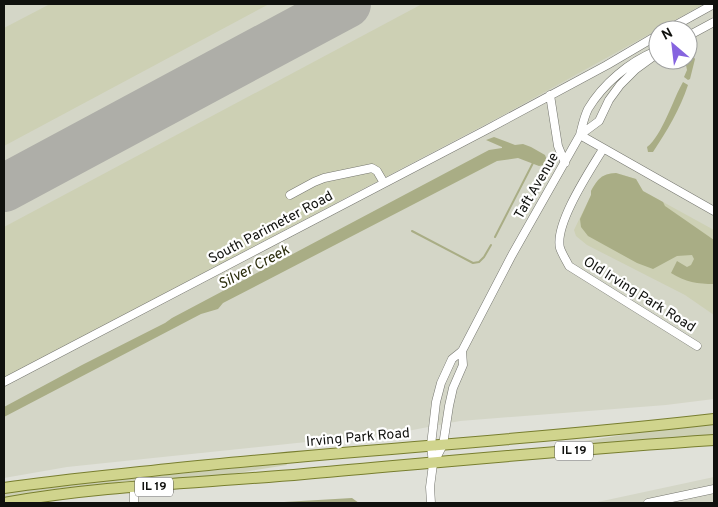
<svg xmlns="http://www.w3.org/2000/svg" width="718" height="507" font-family="Overpass,sans-serif">
  <rect width="100%" height="100%" fill="#e0e1d9"/>
  <path fill="#d4d6c7" fill-rule="evenodd" d="M 4,4 L 714,4 L 714,399 L 666,405 L 460,421 L 402,432 L 67,467 L 4,478 ZM 658,30 L 688,30 L 688,60 L 658,60 Z
    M 714,477 L 714,503 L 593,503 Z"/>
  <path fill="#cdd0b4" d="M 50,4 L 269,4 L 4,146 L 4,28 Z
    M 422,4 L 704,4 L 505,114 L 4,378 L 4,227 Z
    M 616,173 L 636,179 L 643,191 L 714,230 L 714,315 L 685,295 L 587,245 L 576,236 L 574,230 L 591,195 L 591,191 C 598,179 601,174 616,173 Z
    M 714,424 L 714,435 L 559,447 L 559,445 L 642,432 Z
    M 286,463 L 287,465 L 213,477 L 52,491 L 4,498 L 4,493 L 38,488 Z"/>
  <path fill="#a9ad85" d="M 691,53 L 695,59 L 690,79 L 688,80 L 684,77 L 687,70 L 685,60 L 688,60 L 688,54 Z
    M 683,82 L 688,85 C 680,109 667,131 653,152 L 648,152 L 647,147 C 662,136 673,99 683,82 Z
    M 494,137 L 515,145 L 523,144 L 531,147 L 545,155 L 547,160 L 544,165 L 539,166 L 518,158 L 497,161 L 223,303 L 218,309 L 201,314 L 4,417 L 4,407 L 82,365 L 165,323 L 172,318 L 489,150 L 502,148 L 502,147 L 486,140 Z
    M 616,173 L 636,179 L 643,191 L 663,202 L 665,206 L 714,240 L 714,284 C 698,284 685,282 671,273 L 677,261 L 687,267 L 691,265 L 694,259 L 692,255 L 677,256 L 653,269 L 637,263 L 588,236 L 581,227 L 580,219 L 591,195 L 591,191 C 598,179 601,174 616,173 Z
    M 352,498 L 359,503 L 267,503 Z"/>
  <g fill="none" stroke-linecap="round" stroke-linejoin="round">
    <path stroke="#a9ad85" stroke-width="2" d="M 412,231 L 473,263 L 479,262 L 484,257 L 491,245
      M 495,237 L 534,161"/>
    <path stroke="#aeaea8" stroke-width="48" d="M 4,188 L 347,4"/>
    <defs>
      <path id="minor" d="M 667,30 L 714,4
        M 688,36 L 714,22
        M 550,95 L 558,146 L 565,163
        M 580,135 L 714,211
        M 580,135 C 582,127 584,117 588,109 C 603,84 629,62 656,51
        M 603,149 C 591,169 554,224 560,248 C 562,254 566,260 569,266 L 697,346
        M 290,195 L 314,182 L 324,178 L 372,168 L 377,171 L 384,183
        M 4,382 L 486,130 L 607,65 L 658,35
        M 433,464 L 443,445 L 449,406 L 453,388 L 463,365 L 462,351
        M 134,488 L 134,503
        M 431,503 L 430,487 L 433,464 L 431,445 L 436,402 L 441,383 L 452,359 L 462,351 L 512,255 L 580,135 L 599,121 L 609,100 L 620,85 L 636,69 L 658,53
        M 648,503 L 714,489"/>
      <path id="major" d="M 4,488 C 58,480 114,475 169,469 C 350,450 533,440 714,419
        M 4,503 C 102,485 204,483 304,474 C 441,462 577,449 714,440"/>
    </defs>
    <use href="#minor" stroke="#75766f" stroke-width="9"/>
    <use href="#major" stroke="#787e2f" stroke-width="12"/>
    <use href="#minor" stroke="#fff" stroke-width="8"/>
    <use href="#major" stroke="#d0d48d" stroke-width="10"/>
  </g>
  <g text-anchor="middle" dominant-baseline="central" stroke-width="4.5" stroke-linejoin="round" paint-order="stroke">
    <g fill="#fff" stroke="#585856" stroke-width="1">
      <rect x="555" y="441.5" width="38" height="19" rx="4"/>
      <rect x="135" y="477.5" width="38" height="19" rx="4"/>
    </g>
    <g font-size="12" font-weight="bold" fill="#10110e">
      <text x="574" y="451">IL 19</text>
      <text x="154" y="487">IL 19</text>
    </g>
    <g font-size="14" fill="#10110e" stroke="#fff">
      <text transform="translate(537 186) rotate(-60)">Taft Avenue</text>
      <text transform="translate(271 228) rotate(-28)">South Parimeter Road</text>
      <text transform="translate(639 295) rotate(32)">Old Irving Park Road</text>
      <text transform="translate(358 438) rotate(-5)">Irving Park Road</text>
    </g>
    <g font-size="15" font-style="italic" fill="#2b2d0c" stroke="#fff">
      <text transform="translate(254 268) rotate(-28)">Silver Creek</text>
    </g>
  </g>
  <rect width="718" height="507" fill="none" stroke="#10110e" stroke-width="10"/>
  <g transform="translate(673 45) rotate(332)"><circle r="24" fill="#ffffff" stroke="#9fa09f"/>
  <path d="M0-4L9 19L0 12L-9 19Z" fill="#8664df"/>
  <text y="-8" font-size="14" font-weight="bold" text-anchor="middle" fill="#10110e">N</text>
  </g>
</svg>
